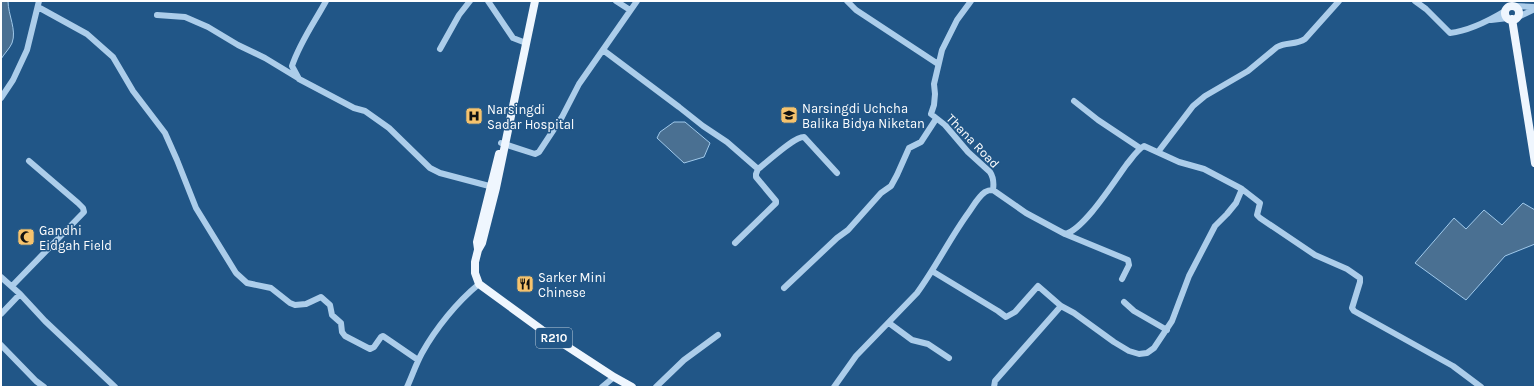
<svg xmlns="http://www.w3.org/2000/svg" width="1536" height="388" font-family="Karla,sans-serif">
  <rect width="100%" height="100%" fill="#215687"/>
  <path fill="#4a7092" stroke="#a0c9eb" d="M 1,1 L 8,1 C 8,15 17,30 12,43 C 10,48 4,54 1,59 Z
    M 674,122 L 685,122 L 710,143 L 704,157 L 684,163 L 657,138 L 660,132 Z
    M 1523,203 L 1535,210 L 1535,244 L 1505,256 L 1466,300 L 1415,263 L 1454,218 L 1466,229 L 1484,210 L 1502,225 Z"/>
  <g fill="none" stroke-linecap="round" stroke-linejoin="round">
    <path stroke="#accdea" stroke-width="6" d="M 326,1 C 314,23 300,42 292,66 L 299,79 L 354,108 L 365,111 L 389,128 L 430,168 L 440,173 L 493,187
      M 488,1 L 513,38 L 526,43
      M 616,1 L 630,10
      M 847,1 L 856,10 L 938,64
      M 971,1 L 957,20 L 942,50 L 934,84 L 935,94 L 934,105 L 931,114 L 945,125 L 968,152 L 990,172 C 994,178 994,183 993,190
      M 1415,1 L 1426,9 L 1450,33 C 1468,31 1490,20 1505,11
      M 1514,6 L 1535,7
      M 38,7 L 87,34 L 113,57 L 133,91 L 165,133 L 177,160 L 196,208 L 236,273 L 247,283 L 271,288 L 290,303 L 295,305 L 306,304 L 321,297 L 330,305 L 332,315 L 341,323 L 342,332 L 345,336 L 370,349 L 374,347 L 381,337 L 383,336 L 418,360
      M 157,15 L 185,17 L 208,27 L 238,45 L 265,58 L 298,78
      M 1516,18 L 1535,9
      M 1491,20 L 1508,18
      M 440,49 L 459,15 L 470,1
      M 603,50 L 679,107 L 703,126 L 727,142 L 758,169 C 768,162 793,137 804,137 L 837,173
      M 1,98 L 13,80 L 27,50 L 39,1
      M 1074,101 L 1098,120 L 1140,148
      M 501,143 L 535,154 L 539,152 L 562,117 L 579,84 L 637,1
      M 1158,152 L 1193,106 L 1205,96 L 1248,71 L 1277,47 C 1286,42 1296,45 1305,39 L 1339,1
      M 1065,234 L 1128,260 L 1129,265 L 1122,279
      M 735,243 L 776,203 L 776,201 L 756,177 L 756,174 L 758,169
      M 932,271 L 998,311 L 1006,317 L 1015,312 L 1038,286 L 1061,306 L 1074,313 L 1114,342 L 1129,351 L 1139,354 L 1147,353 L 1154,348 L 1172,321 L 1189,276 L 1215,226 L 1227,214 L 1236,203 L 1242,189
      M 1,277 L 20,294 L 45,321 L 115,387
      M 12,286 L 84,212 L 83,208 L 78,203 L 29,161
      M 784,288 L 837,238 L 848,230 L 881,193 L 891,186 L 897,175 L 909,148 L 921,142 L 936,119
      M 1124,302 L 1134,311 L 1167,330
      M 1,314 L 20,294
      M 889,323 L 912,340 L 928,344 L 949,358
      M 1,345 L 36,381 L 44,387
      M 407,387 C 412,376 416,364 422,353 C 436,328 457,302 479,284
      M 602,387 L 614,377
      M 656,387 L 684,360 L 718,335
      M 834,387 L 856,356 L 917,293 C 936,267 950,238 969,212 C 974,205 978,197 985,192 C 988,190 990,190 993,190 L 1026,213 L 1065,234 C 1084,230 1115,180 1127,164 C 1132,158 1137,150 1144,146 L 1179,162 L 1204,169 L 1242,189 L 1260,203 L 1257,215 L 1260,218 L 1315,255 L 1347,269 L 1360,278 L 1360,282 L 1352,308 L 1354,311 L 1453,366 L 1481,387
      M 994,387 L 995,381 L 1061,306"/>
    <path stroke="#eff6fe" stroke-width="8" d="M 535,1 L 496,188 L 482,243 L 478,250 L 475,262 L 475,273 L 479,284 L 542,330 L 614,377 L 632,387
      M1505 13a7 7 0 1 1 14 0a7 7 0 1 1-14 0Z
      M 1512,19 L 1535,163
      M 478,249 L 477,242 L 499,154"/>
  </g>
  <defs>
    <symbol id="school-square" viewBox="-11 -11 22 22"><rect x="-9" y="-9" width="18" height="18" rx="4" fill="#f6c36d" stroke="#215687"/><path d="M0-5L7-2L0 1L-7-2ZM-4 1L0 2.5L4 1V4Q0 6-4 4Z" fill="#111"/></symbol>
    <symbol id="hospital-square" viewBox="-11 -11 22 22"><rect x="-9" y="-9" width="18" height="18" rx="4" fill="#f6c36d" stroke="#215687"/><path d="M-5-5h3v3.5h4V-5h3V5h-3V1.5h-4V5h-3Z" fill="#111"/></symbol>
    <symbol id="mosque-square" viewBox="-11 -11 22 22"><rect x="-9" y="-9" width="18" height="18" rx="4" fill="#f6c36d" stroke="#215687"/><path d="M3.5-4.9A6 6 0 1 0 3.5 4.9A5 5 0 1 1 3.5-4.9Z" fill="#111"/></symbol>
    <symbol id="restaurant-square" viewBox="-11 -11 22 22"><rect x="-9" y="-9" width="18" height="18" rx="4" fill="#f6c36d" stroke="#215687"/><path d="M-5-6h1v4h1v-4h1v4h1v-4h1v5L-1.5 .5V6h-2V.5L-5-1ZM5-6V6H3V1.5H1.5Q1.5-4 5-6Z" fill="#111"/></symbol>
  </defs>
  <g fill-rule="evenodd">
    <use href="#school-square" x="779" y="105" width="20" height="20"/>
    <use href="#hospital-square" x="464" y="106" width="20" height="20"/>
    <use href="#mosque-square" x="16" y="227" width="20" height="20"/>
    <use href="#restaurant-square" x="515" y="274" width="20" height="20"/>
  </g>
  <g text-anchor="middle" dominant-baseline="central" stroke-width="3" stroke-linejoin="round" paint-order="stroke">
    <rect fill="#215687" stroke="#bcccdb" stroke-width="1" x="536" y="328" width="36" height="20" rx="3"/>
    <g font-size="12" font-weight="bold" fill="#fff">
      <text x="554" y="338">R210</text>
    </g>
    <g font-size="13" fill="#fff" stroke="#215687" text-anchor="start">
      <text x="802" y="108">Narsingdi Uchcha<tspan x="802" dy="15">Balika Bidya Niketan</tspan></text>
      <text x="487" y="109">Narsingdi<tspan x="487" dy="15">Sadar Hospital</tspan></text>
      <text x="39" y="230">Gandhi<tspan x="39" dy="15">Eidgah Field</tspan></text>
      <text x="538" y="277">Sarker Mini<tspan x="538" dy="15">Chinese</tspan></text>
    </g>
    <g font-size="13" fill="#fff" stroke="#215687">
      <text transform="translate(973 141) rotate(46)">Thana Road</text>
    </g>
  </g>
  <rect width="1536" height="388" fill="none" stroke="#ffffff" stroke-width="4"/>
</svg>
